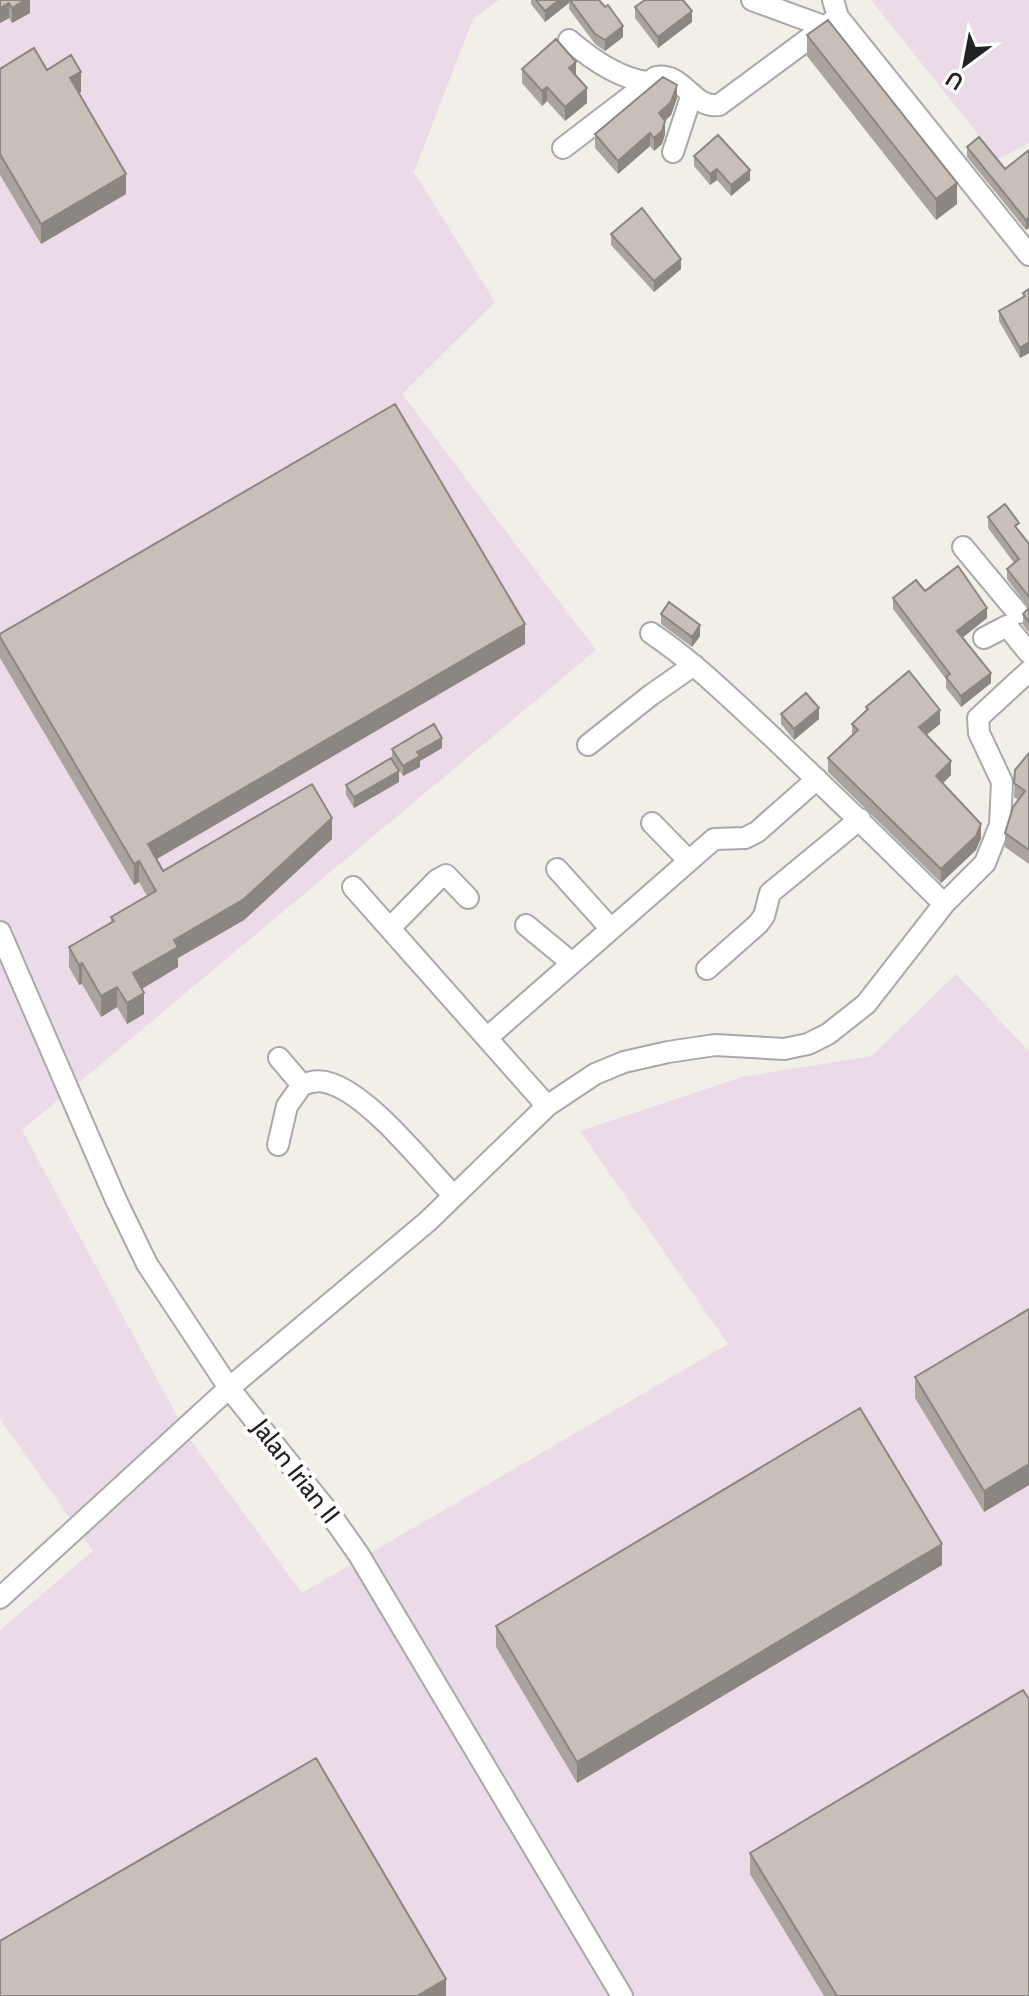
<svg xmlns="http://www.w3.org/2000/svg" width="1029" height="1996" font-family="Cabin,sans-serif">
  <rect width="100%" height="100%" fill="#f2efe9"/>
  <path fill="#ebdbe8" d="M 0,0 L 499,0 L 473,19 L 414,172 L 495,302 L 402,394 L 596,650 L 22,1130 L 189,1438 L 302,1593 L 728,1344 L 580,1131 L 742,1077 L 872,1056 L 956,974 L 1029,1051 L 1029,1996 L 0,1996 L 0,1630 L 93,1551 L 0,1419 Z
    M 871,0 L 1029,0 L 1029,143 L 998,159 Z"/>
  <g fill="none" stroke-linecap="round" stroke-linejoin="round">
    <defs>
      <path id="street" d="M 752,0 L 823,26
        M 833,0 L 838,17 L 1029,255
        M 569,40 C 591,59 618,78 647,82
        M 563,148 L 656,77 C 684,72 692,109 719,105 L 838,17
        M 673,152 L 692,94
        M 963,547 L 1018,613
        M 651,633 C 694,662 730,698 768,733 C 827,789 886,846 944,904
        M 984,638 L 1007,626 L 1029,653
        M 588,745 L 651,695 L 694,665
        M 652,823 L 689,861
        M 557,869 L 611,929
        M 353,887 L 547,1106
        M 526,925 L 572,963
        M 390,928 L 437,880 L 446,875 L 468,898
        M 0,932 L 116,1200 L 147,1264 L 229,1388 L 333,1518 L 359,1555 L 622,1996
        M 707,969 L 758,924 L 764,916 L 770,893 L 860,819
        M 488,1037 L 714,839 L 745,838 L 757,832 L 817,779
        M 279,1058 L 302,1085 C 311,1081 322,1080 332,1084 C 372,1098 424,1165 454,1196
        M 278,1145 L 287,1106 L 302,1085
        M 0,1598 L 229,1388 L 427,1222 L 547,1106 L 595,1074 L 624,1062 L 668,1052 L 715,1045 L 784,1049 L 808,1044 L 828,1034 L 866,1004 L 944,904 L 985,863 L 1000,825 L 1002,782 L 979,733 L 978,718 L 1029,671"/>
    </defs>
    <use href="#street" stroke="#a9a9a9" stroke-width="24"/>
    <use href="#street" stroke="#fff" stroke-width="20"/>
  </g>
  <path fill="#aba49e" d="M 0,0 L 30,0 L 30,13 L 12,23 L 9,18 L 0,23 Z
    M 531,0 L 599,0 L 623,37 L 605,51 L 595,44 L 569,9 L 569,3 L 545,22 L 531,4 Z
    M 635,7 L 692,22 L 658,48 L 635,18 Z
    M 807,35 L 957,204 L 936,220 L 807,56 Z
    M 0,69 L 47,70 L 81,92 L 79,93 L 126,194 L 41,244 L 0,175 Z
    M 522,69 L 576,76 L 587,103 L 565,121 L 547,101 L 542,106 L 522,83 Z
    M 677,98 L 671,115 L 665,121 L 665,134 L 662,144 L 654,151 L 650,146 L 618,174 L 595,148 L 595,134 Z
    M 967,147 L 1005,169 L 1029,150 L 1029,228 L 1026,230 L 967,157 Z
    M 694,156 L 750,180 L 731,196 L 717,180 L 710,185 L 694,166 Z
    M 611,234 L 681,269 L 654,292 L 611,245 Z
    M 1029,289 L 1029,353 L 1020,358 L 999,321 L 999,311 L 1023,297 L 1023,293 Z
    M 988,517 L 1019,532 L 1029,544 L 1029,608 L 1007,579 L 1007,569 L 1014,563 L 988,528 Z
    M 925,591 L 987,618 L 962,638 L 991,683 L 961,707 L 946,688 L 946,679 L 893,609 L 893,598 Z
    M 1029,608 L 1029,633 L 1023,625 L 1023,614 Z
    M 661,614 L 700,636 L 692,647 L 661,624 Z
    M 0,634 L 525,644 L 157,859 L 163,871 L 332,839 L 244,920 L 178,958 L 178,967 L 142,989 L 144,1014 L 127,1024 L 117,1007 L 101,1017 L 82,984 L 79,985 L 69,967 L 69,947 L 111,922 L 111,917 L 147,896 L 139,882 L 134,885 L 0,658 Z
    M 866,707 L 940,724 L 926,735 L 951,775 L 943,783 L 981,838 L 976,850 L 941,883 L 828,772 L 828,758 L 852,735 L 852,724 L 866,711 Z
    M 781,714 L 819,719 L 794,740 L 781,724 Z
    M 442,748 L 420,761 L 420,767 L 403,776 L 392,759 L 392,749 Z
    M 1029,753 L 1029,864 L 1005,847 L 1005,833 L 1018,800 L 1014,797 L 1015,770 Z
    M 399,782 L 354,808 L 346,795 L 346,785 Z
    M 1029,1309 L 1029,1485 L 984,1512 L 915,1398 L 915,1377 Z
    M 942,1565 L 577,1783 L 496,1647 L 496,1626 Z
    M 750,1853 L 1029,1996 L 824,1996 L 750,1874 Z"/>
  <path fill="#8b8681" d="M 25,0 L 30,0 L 30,13 L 12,23 L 12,8 Z
    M 559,0 L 569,0 L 569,3 L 545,22 L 545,11 Z
    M 9,3 L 9,18 L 0,23 L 0,8 Z
    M 692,11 L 692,22 L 658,48 L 658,37 Z
    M 623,26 L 623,37 L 605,51 L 605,40 Z
    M 576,62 L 576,76 L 569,68 Z
    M 81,72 L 81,92 L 70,99 L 70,78 Z
    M 677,85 L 677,98 L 671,115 L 659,126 L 659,113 Z
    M 547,87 L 547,101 L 542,106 L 542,91 Z
    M 587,88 L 587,103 L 565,121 L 565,107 Z
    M 665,121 L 665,134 L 662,144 L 654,151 L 654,138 Z
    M 650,133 L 650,146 L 618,174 L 618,161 Z
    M 717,169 L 717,180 L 710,185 L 710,174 Z
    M 750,170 L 750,180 L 731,196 L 731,185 Z
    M 126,174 L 126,194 L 41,244 L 41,224 Z
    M 957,183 L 957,204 L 936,220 L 936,199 Z
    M 1029,217 L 1029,228 L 1026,230 L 1026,220 Z
    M 681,259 L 681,269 L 654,292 L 654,281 Z
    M 1029,342 L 1029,353 L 1020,358 L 1020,348 Z
    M 987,608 L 987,618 L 957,642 L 957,631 Z
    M 525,624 L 525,644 L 148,864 L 148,844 Z
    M 700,625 L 700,636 L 692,647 L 692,637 Z
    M 991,673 L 991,683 L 961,707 L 961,696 Z
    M 819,708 L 819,719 L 794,740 L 794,729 Z
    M 940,710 L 940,724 L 919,741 L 919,727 Z
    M 442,738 L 442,748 L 420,761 L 420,767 L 403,776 L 403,766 L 417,752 Z
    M 951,761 L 951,775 L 936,790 L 936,776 Z
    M 399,771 L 399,782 L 354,808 L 354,797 Z
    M 332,818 L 332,839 L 244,920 L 178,958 L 178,967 L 133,994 L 133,973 Z
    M 981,824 L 981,838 L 976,850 L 941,883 L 941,869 Z
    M 139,861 L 139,882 L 134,885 L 134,864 Z
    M 82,963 L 82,984 L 79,985 L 79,965 Z
    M 117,987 L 117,1007 L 101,1017 L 101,996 Z
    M 144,993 L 144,1014 L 127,1024 L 127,1003 Z
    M 1029,1464 L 1029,1485 L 984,1512 L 984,1491 Z
    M 942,1544 L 942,1565 L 577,1783 L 577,1762 Z
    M 446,1979 L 446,1996 L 417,1996 Z"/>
  <path fill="#c7bfb8" stroke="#8b8681" stroke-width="2" d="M 0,0 L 25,0 L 12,8 L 9,3 L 0,8 Z
    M 536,0 L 559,0 L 545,11 Z
    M 570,0 L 599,0 L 605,7 L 608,5 L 623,26 L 605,40 L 595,34 Z
    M 645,0 L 683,0 L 692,11 L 658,37 L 635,7 Z
    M 828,20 L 957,183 L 936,199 L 807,35 Z
    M 556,39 L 576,62 L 569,68 L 587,88 L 565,107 L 547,87 L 542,91 L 522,69 Z
    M 34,48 L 47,70 L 71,55 L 81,72 L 70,78 L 126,174 L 41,224 L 0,154 L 0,69 Z
    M 663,77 L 677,85 L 671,102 L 659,113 L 665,121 L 662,131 L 654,138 L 650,133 L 618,161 L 595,134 Z
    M 718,135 L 750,170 L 731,185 L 717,169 L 710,174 L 694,156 Z
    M 979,137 L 1005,169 L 1029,150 L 1029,217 L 1026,220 L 967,147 Z
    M 642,208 L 681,259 L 654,281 L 611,234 Z
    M 1029,289 L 1029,342 L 1020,348 L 999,311 L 1025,296 L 1023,293 Z
    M 395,404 L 525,624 L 148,844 L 163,871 L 312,784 L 332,818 L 244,899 L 174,940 L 178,947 L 133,973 L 144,993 L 127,1003 L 117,987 L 101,996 L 82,963 L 79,965 L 69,947 L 114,921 L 111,917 L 156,891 L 139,861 L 134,864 L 0,637 L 0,634 Z
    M 1005,504 L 1019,523 L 1015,526 L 1029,544 L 1029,597 L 1007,569 L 1019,559 L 988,517 Z
    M 958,566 L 987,608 L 957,631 L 991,673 L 961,696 L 946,677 L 950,674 L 893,598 L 916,580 L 925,591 Z
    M 669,602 L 700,625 L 692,637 L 661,614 Z
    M 1029,608 L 1029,622 L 1023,614 Z
    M 909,671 L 940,710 L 919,727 L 951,761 L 936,776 L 981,824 L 976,836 L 941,869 L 828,758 L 858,730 L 852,724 L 868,709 L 866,707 Z
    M 806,693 L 819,708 L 794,729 L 781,714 Z
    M 434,724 L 442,738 L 417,752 L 420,756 L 403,766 L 392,749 Z
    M 1029,753 L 1029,850 L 1005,833 L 1013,807 L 1025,791 L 1014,783 L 1015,770 Z
    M 391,758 L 399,771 L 354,797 L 346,785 Z
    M 1029,1309 L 1029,1464 L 984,1491 L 915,1377 Z
    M 860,1408 L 942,1544 L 577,1762 L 496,1626 Z
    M 1023,1690 L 1029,1699 L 1029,1996 L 837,1996 L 750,1853 Z
    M 316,1758 L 446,1979 L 417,1996 L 0,1996 L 0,1941 Z"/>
  <g text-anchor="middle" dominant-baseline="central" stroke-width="8" stroke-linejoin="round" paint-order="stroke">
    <g font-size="26" fill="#222" stroke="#fff">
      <text transform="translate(296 1471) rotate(52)">Jalan Irian II</text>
    </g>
  </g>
  <g transform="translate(965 64) rotate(212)" stroke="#ffffff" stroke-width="6" paint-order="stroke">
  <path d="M0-6L14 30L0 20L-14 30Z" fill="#222222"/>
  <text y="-12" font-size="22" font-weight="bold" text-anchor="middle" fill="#222222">U</text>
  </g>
</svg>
